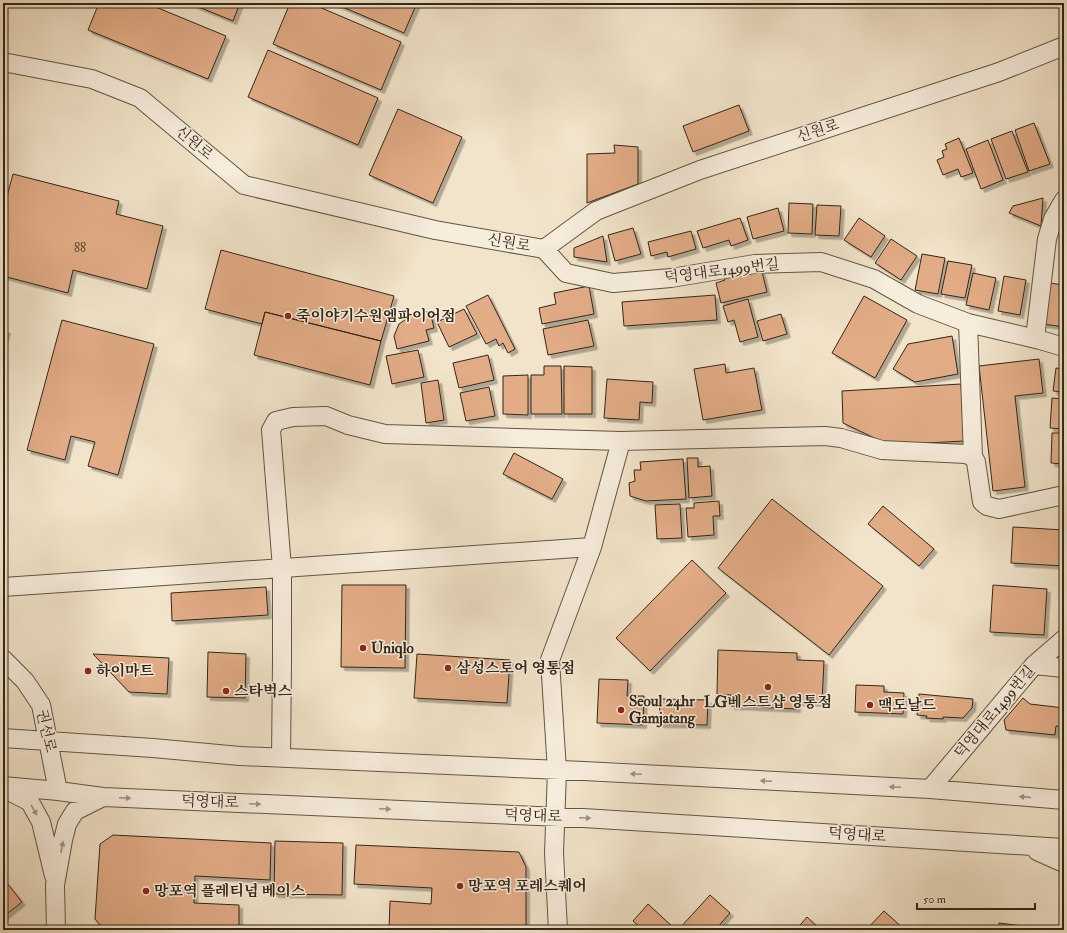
<svg xmlns="http://www.w3.org/2000/svg" width="1067" height="933" font-family="'IM FELL Double Pica','Noto Serif KR',serif">
  <defs>
    <filter id="shadow"><feDropShadow dx="3.5" dy="3.5" stdDeviation="0" flood-color="#0004"/></filter>
  </defs>
  <rect width="100%" height="100%" fill="#f2e4ca"/>
  <filter id="stains"><feTurbulence type="fractalNoise" baseFrequency=".005" numOctaves="4"/><feColorMatrix values="0 0 0 0 .2 0 0 0 0 .09 0 0 0 0 .02 0 0 0 .5 -.17"/></filter>
  <radialGradient id="worn" r=".72"><stop offset=".6" stop-color="#630" stop-opacity="0"/><stop offset="1" stop-color="#630" stop-opacity=".3"/></radialGradient>
  <path fill="#e2ac87" stroke="#312617" filter="url(#shadow)" d="M 99,3 L 146,3 L 226,36 L 208,79 L 88,30 Z
    M 189,3 L 240,3 L 233,21 Z
    M 290,3 L 310,3 L 401,42 L 381,90 L 273,44 Z
    M 333,3 L 417,3 L 404,33 Z
    M 268,50 L 378,98 L 358,145 L 248,97 Z
    M 739,105 L 749,131 L 693,152 L 683,126 Z
    M 398,109 L 462,137 L 433,203 L 369,175 Z
    M 1034,123 L 1050,164 L 1029,171 L 1015,130 Z
    M 1012,131 L 1028,172 L 1006,179 L 991,139 Z
    M 959,138 L 973,173 L 961,177 L 958,169 L 943,175 L 937,160 L 944,157 L 942,151 L 947,149 L 945,144 Z
    M 988,140 L 1003,180 L 981,189 L 966,149 Z
    M 614,145 L 638,147 L 638,184 L 587,203 L 587,154 L 615,153 Z
    M 13,174 L 119,201 L 116,214 L 163,226 L 147,289 L 73,270 L 68,293 L 3,276 L 3,211 Z
    M 1043,198 L 1041,226 L 1009,213 L 1013,206 Z
    M 789,203 L 813,204 L 812,234 L 788,233 Z
    M 817,205 L 841,206 L 839,236 L 815,235 Z
    M 778,208 L 784,231 L 753,239 L 747,217 Z
    M 740,218 L 748,240 L 731,246 L 729,240 L 703,248 L 697,231 Z
    M 859,218 L 885,236 L 871,257 L 844,240 Z
    M 633,228 L 641,254 L 615,261 L 608,235 Z
    M 691,231 L 696,249 L 668,257 L 667,252 L 651,256 L 648,242 Z
    M 603,236 L 607,262 L 574,257 L 574,248 Z
    M 891,239 L 917,256 L 901,280 L 875,263 Z
    M 221,250 L 394,296 L 381,341 L 265,312 L 262,324 L 205,309 Z
    M 922,254 L 945,258 L 938,294 L 915,290 Z
    M 948,261 L 972,265 L 965,298 L 941,294 Z
    M 761,268 L 767,292 L 721,303 L 716,283 L 725,280 L 724,277 Z
    M 973,273 L 996,278 L 989,310 L 966,305 Z
    M 1004,276 L 1026,280 L 1020,315 L 998,311 Z
    M 1049,283 L 1064,285 L 1064,327 L 1043,324 Z
    M 589,286 L 594,314 L 542,324 L 539,308 L 556,304 L 554,293 Z
    M 488,295 L 515,349 L 508,353 L 503,343 L 499,346 L 496,339 L 486,344 L 466,306 Z
    M 715,295 L 717,320 L 624,326 L 622,302 Z
    M 864,296 L 907,320 L 875,378 L 832,353 Z
    M 748,299 L 758,337 L 740,342 L 734,320 L 728,322 L 723,306 Z
    M 464,309 L 477,334 L 449,347 L 437,322 Z
    M 430,311 L 434,328 L 426,330 L 429,341 L 397,349 L 394,336 L 399,324 L 406,319 L 406,317 Z
    M 265,312 L 381,341 L 370,385 L 254,355 Z
    M 781,314 L 787,334 L 763,341 L 757,321 Z
    M 62,320 L 154,344 L 118,475 L 88,466 L 95,442 L 71,436 L 65,460 L 27,450 Z
    M 588,320 L 594,346 L 548,355 L 543,329 Z
    M 3,329 L 7,330 L 3,344 Z
    M 952,336 L 958,374 L 915,382 L 893,369 L 908,344 Z
    M 418,350 L 424,377 L 392,384 L 386,356 Z
    M 488,355 L 494,380 L 459,388 L 453,363 Z
    M 1039,359 L 1043,393 L 1015,396 L 1025,487 L 993,491 L 979,366 Z
    M 725,364 L 726,373 L 754,368 L 762,410 L 703,420 L 694,369 Z
    M 544,366 L 561,366 L 562,414 L 531,414 L 531,375 L 544,375 Z
    M 564,366 L 592,367 L 592,414 L 564,414 Z
    M 1056,368 L 1064,369 L 1064,392 L 1053,391 Z
    M 528,375 L 528,415 L 503,414 L 503,376 Z
    M 607,379 L 653,382 L 652,403 L 640,402 L 639,420 L 604,418 Z
    M 438,380 L 444,420 L 426,423 L 421,383 Z
    M 961,384 L 964,441 L 889,445 L 843,423 L 842,391 Z
    M 489,387 L 495,416 L 466,421 L 460,393 Z
    M 1052,398 L 1064,399 L 1064,429 L 1050,428 Z
    M 1052,433 L 1064,433 L 1064,464 L 1051,463 Z
    M 514,453 L 563,479 L 552,499 L 503,474 Z
    M 687,458 L 698,458 L 698,467 L 710,466 L 712,496 L 689,498 Z
    M 683,459 L 686,499 L 646,501 L 630,496 L 629,483 L 635,481 L 634,470 L 641,470 L 640,462 Z
    M 772,499 L 883,586 L 829,655 L 718,568 Z
    M 719,501 L 720,516 L 713,516 L 714,535 L 688,537 L 686,508 L 694,508 L 694,503 Z
    M 680,504 L 682,538 L 657,539 L 655,505 Z
    M 883,506 L 934,549 L 919,566 L 868,524 Z
    M 1013,527 L 1064,530 L 1064,566 L 1011,563 Z
    M 692,560 L 726,593 L 650,671 L 616,638 Z
    M 342,585 L 406,585 L 405,668 L 341,667 Z
    M 993,585 L 1047,589 L 1044,635 L 990,632 Z
    M 266,587 L 268,615 L 172,621 L 171,593 Z
    M 718,650 L 797,653 L 797,660 L 824,661 L 822,703 L 797,702 L 797,709 L 731,706 L 731,695 L 717,694 Z
    M 208,652 L 246,654 L 245,698 L 207,697 Z
    M 93,654 L 169,658 L 167,694 L 129,692 Z
    M 417,654 L 510,660 L 507,703 L 414,698 Z
    M 599,679 L 628,680 L 627,696 L 644,696 L 643,725 L 597,723 Z
    M 856,685 L 884,686 L 884,692 L 904,693 L 903,714 L 855,712 Z
    M 919,694 L 973,699 L 972,708 L 963,718 L 943,717 L 943,719 L 926,718 L 927,716 L 917,715 Z
    M 1023,698 L 1030,704 L 1064,708 L 1064,727 L 1056,726 L 1055,735 L 1006,730 L 1004,720 Z
    M 660,699 L 708,700 L 707,725 L 659,724 Z
    M 113,835 L 271,843 L 270,880 L 195,876 L 194,903 L 239,905 L 239,930 L 125,930 L 103,929 L 95,919 L 100,844 Z
    M 275,841 L 343,843 L 342,895 L 274,894 Z
    M 356,845 L 519,852 L 526,867 L 526,926 L 521,930 L 389,930 L 390,901 L 431,904 L 432,888 L 354,884 Z
    M 7,883 L 22,902 L 3,917 L 3,887 Z
    M 710,895 L 730,913 L 715,930 L 678,930 Z
    M 648,904 L 676,930 L 643,930 L 633,921 Z
    M 884,911 L 905,930 L 866,930 Z
    M 807,917 L 821,930 L 796,930 Z
    M 999,923 L 1056,930 L 998,930 Z"/>
  <g fill="none" stroke-linecap="round" stroke-linejoin="round">
    <defs>
      <path id="minor" d="M 3,62 L 92,79 L 140,98 L 244,185 L 435,230 L 544,249 L 596,211 L 700,170 L 999,72 L 1064,46
        M 544,249 L 566,273 L 613,283 L 671,278 L 755,264 L 821,262 L 874,279 L 918,304 L 968,323 L 1040,340 L 1064,347
        M 968,323 L 973,457
        M 1035,338 L 1047,239 L 1053,219 L 1064,200
        M 592,547 L 621,441
        M 3,587 L 592,547 L 550,660 L 557,771 L 554,853 L 558,930
        M 3,659 L 25,681 L 41,705 L 58,791
        M 1034,665 L 1064,668
        M 3,738 L 153,748 L 240,756 L 584,771 L 930,789 L 1064,800
        M 281,758 L 282,662 L 282,568 L 271,430 L 276,421 L 293,417 L 326,416 L 348,425 L 385,434 L 483,437 L 621,441 L 825,436 L 841,438 L 882,450 L 966,454 L 973,457 L 976,462 L 982,502 L 987,506 L 999,509 L 1064,495
        M 3,786 L 58,791 L 103,797 L 583,818 L 1064,848
        M 5,789 L 30,802 L 41,822 L 54,876
        M 930,789 L 1034,665 L 1064,639
        M 1037,851 L 1064,863
        M 56,930 L 55,885 L 63,840 L 67,824 L 75,811 L 103,797"/>
    </defs>
    <use href="#minor" stroke="#615644" stroke-width="20"/>
    <use href="#minor" stroke="#f7eddd" stroke-width="18"/>
  </g>
  <defs><path id="oneway-solid" d="M-6-.8H1V-3.2L6.5 0L1 3.2V.8H-6Z"/></defs>
  <g fill="#9e9384">
    <use href="#oneway-solid" transform="translate(636 774) rotate(-177)"/>
    <use href="#oneway-solid" transform="translate(766 781) rotate(-177)"/>
    <use href="#oneway-solid" transform="translate(895 787) rotate(-177)"/>
    <use href="#oneway-solid" transform="translate(1025 797) rotate(-175)"/>
    <use href="#oneway-solid" transform="translate(125 798) rotate(2)"/>
    <use href="#oneway-solid" transform="translate(255 804) rotate(2)"/>
    <use href="#oneway-solid" transform="translate(385 809) rotate(2)"/>
    <use href="#oneway-solid" transform="translate(34 810) rotate(60)"/>
    <use href="#oneway-solid" transform="translate(585 818) rotate(3)"/>
    <use href="#oneway-solid" transform="translate(62 847) rotate(-80)"/>
  </g>
  <g fill="#8f2418" stroke="#f7eddd" stroke-width="1.5">
    <circle cx="288" cy="316" r="4"/>
    <circle cx="363" cy="648" r="4"/>
    <circle cx="448" cy="668" r="4"/>
    <circle cx="88" cy="671" r="4"/>
    <circle cx="768" cy="687" r="4"/>
    <circle cx="226" cy="691" r="4"/>
    <circle cx="870" cy="705" r="4"/>
    <circle cx="621" cy="710" r="4"/>
    <circle cx="460" cy="886" r="4"/>
    <circle cx="146" cy="891" r="4"/>
  </g>
  <g text-anchor="middle" dominant-baseline="central" stroke-width="3" stroke-linejoin="round" paint-order="stroke">
    <g font-size="13" fill="#5d4833">
      <text x="80" y="248">88</text>
    </g>
    <g font-size="15" fill="#312617" stroke="#f7eddd">
      <text transform="translate(818 131) rotate(-18)">신원로</text>
      <text transform="translate(194 143) rotate(40)">신원로</text>
      <text transform="translate(509 243) rotate(10)">신원로</text>
      <text transform="translate(722 271) rotate(-7)">덕영대로1499번길</text>
      <text transform="translate(995 712) rotate(-50)">덕영대로1499번길</text>
      <text transform="translate(46 731) rotate(77)">권선로</text>
      <text transform="translate(210 802) rotate(2)">덕영대로</text>
      <text transform="translate(533 816) rotate(2)">덕영대로</text>
      <text transform="translate(857 835) rotate(4)">덕영대로</text>
    </g>
    <g font-size="15" font-weight="bold" fill="#312617" stroke="#f7eddd" text-anchor="start">
      <text x="296" y="316">죽이야기수원엠파이어점</text>
      <text x="371" y="648">Uniqlo</text>
      <text x="456" y="668">삼성스토어 영통점</text>
      <text x="96" y="671">하이마트</text>
      <text x="234" y="691">스타벅스</text>
      <text x="629" y="701">Seoul 24hr<tspan x="629" dy="17">Gamjatang</tspan></text>
      <text x="768" y="702" text-anchor="middle">LG베스트샵 영통점</text>
      <text x="878" y="705">맥도날드</text>
      <text x="468" y="886">망포역 포레스퀘어</text>
      <text x="154" y="891">망포역 플레티넘 베이스</text>
    </g>
  </g>
  <rect width="1067" height="933" fill="none" stroke="#f2e4ca" stroke-width="16"/>
  <rect x="4" y="4" width="1059" height="925" fill="none" stroke="#312617" stroke-width="2"/>
  <rect x="8" y="8" width="1051" height="917" fill="none" stroke="#312617"/>
  <path d="M917 903v6h118v-6" fill="none" stroke="#312617" stroke-width="2"/>
  <text x="923" y="903" font-size="12" fill="#312617" stroke="#f7eddd" stroke-width="3" paint-order="stroke">50 m</text>
  <rect width="100%" height="100%" filter="url(#stains)"/>
  <rect width="100%" height="100%" fill="url(#worn)"/>
</svg>
